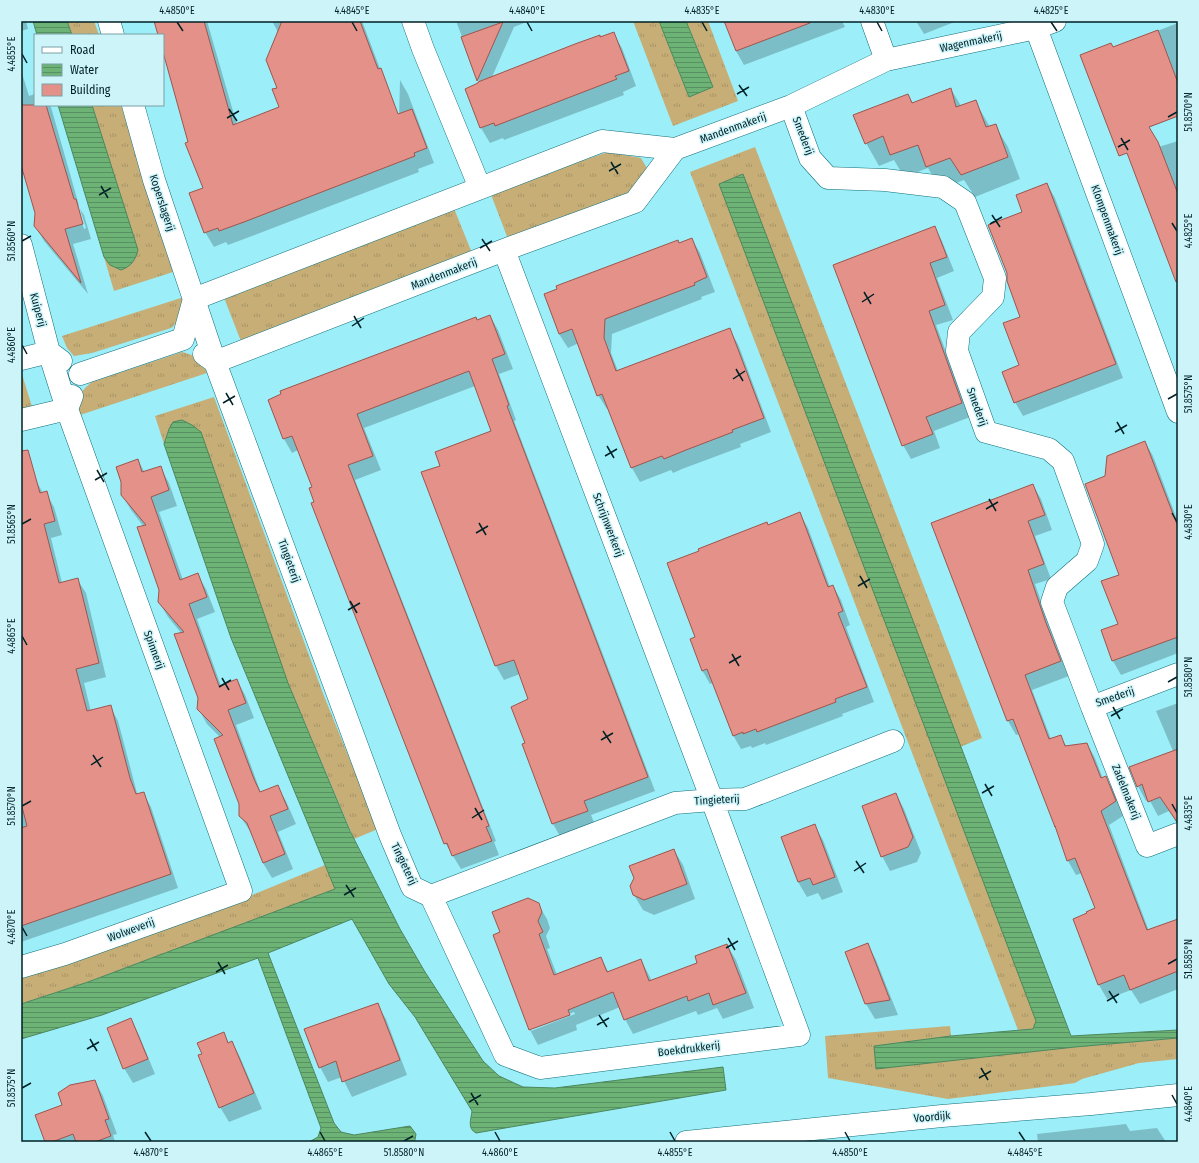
<svg xmlns="http://www.w3.org/2000/svg" width="1199" height="1163" font-family="'Fira Sans Condensed',sans-serif">
  <defs>
    <pattern id="grass-tufts" width="24" height="20" patternUnits="userSpaceOnUse"><rect width="24" height="20" fill="#c6ae76"/><path d="M3 7l-1-3M5 7V3M7 7l1-3M15 17l-1-3M17 17v-4M19 17l1-3" fill="none" stroke="#a89566"/></pattern>
    <pattern id="water-rules" width="6" height="5" patternUnits="userSpaceOnUse"><rect width="6" height="5" fill="#6db376"/><path d="M0 2.5h6" fill="none" stroke="#579161"/></pattern>
  </defs>
  <rect width="100%" height="100%" fill="#9ceef9"/>
  <path fill="url(#grass-tufts)" d="M 67,21 L 94,21 L 99,35 L 72,35 Z
    M 633,21 L 659,21 L 689,97 L 713,87 L 686,21 L 708,21 L 738,101 L 673,126 Z
    M 92,105 L 121,105 L 173,272 L 114,291 L 104,257 L 110,265 L 97,122 Z
    M 755,147 L 982,738 L 960,747 L 743,175 L 1036,1021 L 1033,1029 L 1018,1030 L 690,172 Z
    M 608,152 L 641,158 L 648,170 L 628,196 L 508,239 L 490,192 Z
    M 453,206 L 472,253 L 242,344 L 223,295 Z
    M 184,297 L 180,319 L 171,328 L 92,353 L 74,356 L 67,348 L 62,336 Z
    M 182,352 C 197,356 201,359 207,373 L 80,415 C 77,398 78,393 92,382 Z
    M 21,371 L 33,410 L 21,413 Z
    M 214,397 L 324,696 L 378,829 L 354,839 L 288,683 L 169,429 L 164,444 L 155,416 Z
    M 325,865 L 336,889 L 88,982 L 21,1004 L 21,976 L 240,900 Z
    M 950,1026 L 951,1036 L 875,1046 L 1075,1047 L 1178,1038 L 1178,1059 L 1139,1063 L 1082,1079 L 1075,1083 L 948,1099 L 828,1078 L 825,1036 Z"/>
  <path fill="url(#water-rules)" stroke="#4c875e" d="M 33,21 L 67,21 L 72,35 L 37,35 Z
    M 659,21 L 686,21 L 713,87 L 689,97 Z
    M 58,105 L 92,105 L 138,250 C 135,260 132,266 121,270 L 110,265 L 104,257 Z
    M 743,174 L 1071,1036 L 1178,1030 L 1178,1038 L 1075,1047 L 876,1069 L 874,1046 L 951,1036 L 1033,1029 L 1036,1021 L 719,184 Z
    M 182,420 L 192,425 L 201,432 L 288,683 L 350,831 L 400,929 L 425,972 L 483,1061 L 499,1076 L 523,1087 L 555,1088 L 723,1067 L 726,1090 L 476,1133 C 467,1128 471,1120 472,1111 L 415,1017 L 389,984 L 352,919 L 268,953 L 334,1123 L 341,1132 L 354,1135 L 410,1126 L 416,1134 L 415,1140 L 413,1142 L 309,1142 L 318,1137 L 321,1128 L 258,958 L 102,1015 L 21,1039 L 21,1004 L 88,982 L 335,889 L 231,638 L 164,444 L 169,429 L 173,422 Z"/>
  <path fill="#0003" fill-rule="evenodd" d="M 21,21 L 26,21 L 28,29 L 21,31 Z
    M 155,21 L 207,21 L 237,125 L 280,108 L 278,88 L 278,32 L 272,21 L 362,21 L 399,119 L 400,80 L 408,94 L 434,163 L 418,169 L 419,172 L 252,236 L 228,245 L 226,242 L 214,247 L 205,232 L 205,188 L 189,142 L 163,49 L 163,35 L 159,35 Z
    M 456,21 L 529,21 L 514,27 L 492,77 L 613,33 L 622,48 L 636,86 L 623,92 L 624,95 L 504,140 L 503,138 L 490,143 L 481,128 L 467,89 L 480,84 Z
    M 725,21 L 842,21 L 845,27 L 744,65 L 736,51 Z
    M 916,21 L 957,21 L 924,34 Z
    M 1178,23 L 1178,116 L 1117,140 L 1113,48 Z
    M 21,70 L 29,96 L 35,94 L 35,105 L 50,105 L 51,107 L 80,209 L 84,215 L 91,239 L 73,244 L 88,294 L 44,241 L 35,226 L 36,213 L 21,162 ZM 76,203 L 79,206 L 86,228 L 84,229 Z
    M 951,89 L 961,106 L 975,101 L 990,127 L 995,125 L 1008,147 L 1020,179 L 975,197 L 964,180 L 940,189 L 928,168 L 904,177 L 894,160 L 879,166 L 866,143 L 908,95 L 913,103 Z
    M 1178,141 L 1178,266 L 1129,156 Z
    M 1047,184 L 1055,198 L 1123,378 L 1023,416 L 1015,402 L 1020,366 L 1024,212 Z
    M 934,227 L 942,241 L 954,271 L 937,278 L 953,320 L 936,325 L 970,417 L 934,431 L 940,448 L 911,459 L 903,445 Z
    M 692,239 L 700,253 L 715,292 L 701,297 L 702,299 L 612,334 L 611,353 L 618,371 L 729,329 L 738,344 L 771,432 L 740,444 L 741,447 L 682,469 L 673,473 L 671,470 L 640,482 L 632,468 L 609,409 L 607,409 L 598,395 L 579,343 L 568,348 L 559,334 L 679,244 Z
    M 490,316 L 498,330 L 513,369 L 499,374 L 516,420 L 514,421 L 655,791 L 591,815 L 595,825 L 561,838 L 553,824 L 527,744 L 530,700 L 520,674 L 504,680 L 496,666 L 422,473 L 441,466 L 492,431 L 475,386 L 364,428 L 381,470 L 355,480 L 496,841 L 494,842 L 499,855 L 461,869 L 445,843 L 316,502 L 313,488 L 298,450 L 292,453 L 284,439 L 477,321 Z
    M 1145,442 L 1153,456 L 1178,522 L 1178,653 L 1121,675 L 1113,661 L 1102,631 L 1119,624 L 1120,575 L 1106,477 Z
    M 138,460 L 145,473 L 160,467 L 169,483 L 177,506 L 159,512 L 183,580 L 197,574 L 206,589 L 215,612 L 197,619 L 221,686 L 237,680 L 245,695 L 254,718 L 236,725 L 261,793 L 277,786 L 286,801 L 296,824 L 278,832 L 293,869 L 272,878 L 263,863 L 252,834 L 240,816 L 240,804 L 221,738 L 207,724 L 198,708 L 199,698 L 182,634 L 168,617 L 159,602 L 160,589 L 144,527 L 131,510 L 122,495 Z
    M 35,479 L 43,493 L 46,493 L 54,507 L 62,535 L 51,538 L 62,583 L 77,579 L 86,593 L 106,677 L 84,683 L 91,712 L 110,706 L 118,721 L 137,793 L 138,795 L 143,793 L 151,807 L 178,888 L 21,942 L 21,483 Z
    M 1033,485 L 1041,499 L 1052,530 L 1035,536 L 1051,579 L 1035,584 L 1054,639 L 1069,676 L 1032,690 L 1051,739 L 1060,736 L 1067,747 L 1087,744 L 1095,758 L 1103,779 L 1106,778 L 1114,792 L 1123,816 L 1109,825 L 1149,931 L 1178,925 L 1178,989 L 1140,1004 L 1131,990 L 1107,999 L 1099,985 L 1096,908 L 1082,873 L 1076,875 L 1068,861 L 1059,833 L 1020,734 L 1016,735 L 1008,721 L 932,523 Z
    M 800,514 L 808,528 L 830,587 L 833,586 L 841,600 L 850,625 L 846,627 L 874,702 L 842,714 L 843,716 L 766,745 L 765,743 L 752,748 L 751,746 L 741,749 L 733,735 L 713,683 L 710,684 L 702,670 L 697,638 L 768,526 Z
    M 1178,703 L 1178,825 L 1169,811 L 1158,816 L 1149,799 L 1146,801 L 1138,786 L 1173,751 L 1156,711 Z
    M 896,794 L 904,809 L 921,853 L 917,862 L 890,871 L 882,856 Z
    M 814,825 L 823,840 L 843,892 L 822,900 L 818,893 L 807,897 L 798,882 Z
    M 674,850 L 683,865 L 695,899 L 654,915 L 643,910 L 634,895 Z
    M 538,904 L 547,919 L 550,928 L 546,936 L 550,948 L 547,949 L 557,975 L 601,958 L 609,973 L 641,960 L 652,981 L 698,963 L 727,945 L 736,960 L 754,1008 L 723,1019 L 717,1008 L 698,1015 L 696,1011 L 633,1034 L 625,1019 L 620,1007 L 576,1025 L 577,1030 L 538,1045 L 530,1030 L 494,936 L 501,933 ZM 574,1012 L 575,1014 L 531,1031 L 531,1029 Z
    M 868,945 L 876,960 L 898,1015 L 875,1019 L 866,1004 Z
    M 377,1004 L 386,1019 L 407,1075 L 352,1097 L 342,1077 L 328,1082 L 320,1067 Z
    M 131,1020 L 139,1035 L 155,1074 L 133,1083 L 124,1068 Z
    M 223,1033 L 229,1043 L 232,1042 L 240,1057 L 262,1109 L 229,1122 L 220,1107 L 203,1054 Z
    M 95,1081 L 103,1096 L 117,1134 L 113,1135 L 115,1142 L 46,1142 L 64,1106 Z
    M 1126,1124 L 1130,1131 L 1157,1128 L 1166,1142 L 1038,1142 L 1037,1134 Z"/>
  <path fill="#e49289" stroke="#9f544c" d="M 154,21 L 204,21 L 233,125 L 279,107 L 272,89 L 277,88 L 266,60 L 282,21 L 360,21 L 378,69 L 381,68 L 398,114 L 412,109 L 427,148 L 414,153 L 415,156 L 244,222 L 219,231 L 218,228 L 204,233 L 189,193 L 203,188 L 185,143 L 188,142 L 163,52 L 163,35 L 158,35 Z
    M 724,21 L 810,21 L 810,23 L 736,51 Z
    M 503,22 L 477,81 L 461,37 Z
    M 1158,30 L 1178,83 L 1178,116 L 1149,127 L 1158,142 L 1178,194 L 1178,281 L 1176,282 L 1127,153 L 1119,156 L 1080,55 L 1111,43 L 1113,47 Z
    M 614,32 L 629,71 L 615,76 L 617,79 L 495,126 L 494,123 L 480,128 L 465,89 L 478,83 L 478,82 L 575,44 L 600,35 L 600,37 Z
    M 951,88 L 956,107 L 976,100 L 986,127 L 996,124 L 1008,157 L 961,175 L 950,158 L 926,167 L 918,145 L 890,155 L 883,136 L 865,144 L 853,115 L 908,94 L 912,103 Z
    M 21,105 L 46,105 L 74,199 L 76,199 L 83,224 L 65,229 L 81,283 L 34,226 L 35,213 L 21,165 Z
    M 1047,183 L 1116,364 L 1014,403 L 1002,372 L 1019,365 L 1003,323 L 1020,317 L 1007,281 L 1007,273 L 988,225 L 1022,212 L 1016,195 Z
    M 935,226 L 947,257 L 930,263 L 945,305 L 929,311 L 962,403 L 926,417 L 933,434 L 902,446 L 833,265 Z
    M 692,238 L 707,277 L 694,283 L 695,285 L 605,319 L 604,338 L 616,371 L 730,328 L 764,418 L 732,430 L 733,432 L 686,450 L 664,459 L 662,456 L 631,468 L 602,394 L 597,396 L 572,329 L 559,334 L 544,294 L 557,289 L 556,286 L 678,240 L 679,243 Z
    M 490,315 L 505,354 L 492,359 L 509,405 L 507,406 L 648,777 L 584,801 L 588,811 L 552,824 L 522,744 L 525,743 L 511,707 L 528,699 L 514,660 L 495,666 L 421,472 L 440,466 L 435,452 L 491,431 L 469,371 L 357,414 L 373,456 L 348,465 L 489,826 L 486,827 L 492,841 L 452,856 L 447,843 L 444,844 L 311,503 L 314,502 L 309,488 L 312,487 L 292,436 L 283,439 L 268,400 L 281,394 L 280,391 L 476,317 L 477,320 Z
    M 1145,441 L 1178,527 L 1178,637 L 1112,661 L 1101,630 L 1118,624 L 1101,581 L 1119,575 L 1085,484 L 1105,476 L 1107,456 Z
    M 28,450 L 40,493 L 47,491 L 55,521 L 44,524 L 59,583 L 78,578 L 99,663 L 76,669 L 87,711 L 111,705 L 130,778 L 136,794 L 144,792 L 171,874 L 21,926 L 21,828 L 27,826 L 21,803 L 21,451 Z
    M 138,459 L 142,472 L 161,466 L 169,490 L 151,497 L 180,580 L 198,573 L 207,597 L 189,604 L 219,686 L 237,679 L 246,703 L 228,710 L 254,779 L 260,792 L 278,785 L 288,809 L 270,816 L 285,854 L 263,863 L 247,823 L 239,816 L 239,804 L 214,739 L 223,735 L 197,709 L 198,698 L 174,634 L 184,632 L 158,602 L 159,590 L 137,527 L 146,525 L 121,495 L 121,482 L 116,467 Z
    M 1033,484 L 1045,515 L 1028,521 L 1044,564 L 1028,570 L 1046,623 L 1061,661 L 1025,675 L 1049,739 L 1061,735 L 1065,746 L 1087,743 L 1101,778 L 1106,776 L 1116,801 L 1101,811 L 1147,930 L 1178,919 L 1178,971 L 1130,990 L 1124,975 L 1098,985 L 1073,919 L 1087,913 L 1086,912 L 1095,908 L 1075,858 L 1067,861 L 1055,826 L 1055,827 L 1013,719 L 1007,721 L 931,523 Z
    M 800,512 L 828,587 L 833,585 L 843,611 L 838,613 L 867,687 L 835,699 L 836,702 L 757,732 L 756,729 L 743,734 L 743,732 L 733,736 L 707,669 L 702,671 L 690,639 L 695,637 L 667,563 L 699,551 L 698,549 L 731,536 L 767,522 L 768,525 Z
    M 1178,749 L 1178,822 L 1177,822 L 1160,797 L 1148,802 L 1142,784 L 1137,787 L 1129,767 Z
    M 896,793 L 913,837 L 908,847 L 881,857 L 862,806 Z
    M 815,824 L 835,877 L 813,885 L 810,878 L 798,882 L 781,837 Z
    M 674,849 L 687,884 L 644,900 L 633,895 L 630,886 L 634,878 L 629,866 Z
    M 528,898 L 539,903 L 542,912 L 538,921 L 543,932 L 539,934 L 554,975 L 601,957 L 607,972 L 641,959 L 649,981 L 697,963 L 695,956 L 727,944 L 746,993 L 713,1005 L 709,993 L 688,1001 L 687,996 L 624,1020 L 613,992 L 568,1010 L 570,1015 L 529,1030 L 493,935 L 500,932 L 492,912 Z
    M 868,943 L 890,1000 L 865,1004 L 845,952 Z
    M 378,1003 L 400,1060 L 342,1082 L 336,1061 L 319,1068 L 304,1029 Z
    M 131,1018 L 148,1059 L 123,1069 L 107,1028 Z
    M 224,1032 L 228,1043 L 232,1041 L 254,1093 L 219,1108 L 198,1055 L 202,1054 L 197,1043 Z
    M 95,1080 L 109,1119 L 105,1120 L 111,1136 L 95,1142 L 76,1142 L 73,1134 L 52,1142 L 45,1142 L 35,1115 L 62,1105 L 58,1093 L 70,1085 Z"/>
  <g fill="none" stroke-linecap="round" stroke-linejoin="round">
    <defs>
      <path id="minor" d="M 109,21 L 113,35
        M 413,21 L 423,49 L 480,188
        M 872,21 L 886,60
        M 1036,28 L 1178,412
        M 133,105 L 154,180 L 215,362 L 390,835 L 412,887 L 431,896 L 675,803 L 712,800 L 745,799 L 893,741
        M 791,106 L 810,158 L 828,178 L 885,180 L 943,187 L 965,202 L 995,278 L 993,297 L 959,332 L 957,351 L 986,432 L 1049,449 L 1063,461 L 1093,544 L 1087,561 L 1057,587 L 1052,602 L 1092,707 L 1178,674
        M 21,245 L 49,352 L 67,409 L 241,891 L 65,954 L 21,967
        M 183,339 L 194,299 L 602,141 L 675,149 L 791,106 L 886,60 L 1036,28 L 1055,21
        M 204,354 L 215,362 L 504,250 L 635,202 L 675,149
        M 21,359 L 49,352 L 61,361
        M 80,374 L 183,339
        M 21,420 L 67,409 L 72,396
        M 1092,707 L 1147,846 L 1178,834
        M 431,896 L 505,1055 L 540,1068 L 799,1035 L 712,800 L 504,250
        M 686,1142 L 942,1116 L 1091,1104 L 1178,1095"/>
    </defs>
    <use href="#minor" stroke="#116f7a" stroke-width="23"/>
    <use href="#minor" stroke="#fff" stroke-width="22"/>
  </g>
  <path fill="none" stroke="#002126" stroke-width="1.5" d="M 177,22 L 183,31M 352,22 L 357,31M 527,22 L 532,31M 702,22 L 707,31M 877,22 L 882,31M 1051,22 L 1057,31M 22,54 L 27,63M 739,85 L 747,96M 737,94 L 749,87M 229,109 L 237,121M 1168,117 L 1177,112M 227,118 L 239,111M 1121,138 L 1128,150M 1118,147 L 1130,140M 611,162 L 618,174M 609,171 L 621,164M 101,186 L 108,198M 99,195 L 111,188M 992,215 L 1000,227M 1172,223 L 1177,231M 990,224 L 1002,217M 482,239 L 490,251M 22,241 L 31,236M 480,248 L 492,241M 864,292 L 871,304M 862,302 L 874,294M 354,316 L 361,328M 352,326 L 364,318M 22,345 L 27,354M 736,369 L 743,381M 733,379 L 745,371M 226,393 L 233,405M 1168,399 L 1177,394M 223,403 L 235,396M 1117,422 L 1124,434M 1115,432 L 1127,425M 607,446 L 614,458M 605,456 L 617,449M 97,470 L 104,482M 95,480 L 107,473M 989,499 L 996,511M 986,509 L 998,502M 1172,513 L 1177,522M 479,523 L 486,535M 22,524 L 31,519M 476,533 L 488,526M 860,576 L 867,588M 858,586 L 870,579M 350,601 L 357,613M 348,610 L 360,603M 22,636 L 27,645M 732,654 L 739,666M 729,663 L 741,656M 222,678 L 229,690M 1168,682 L 1177,677M 219,687 L 231,680M 1113,707 L 1120,719M 1111,716 L 1123,709M 603,731 L 611,743M 601,740 L 613,733M 93,755 L 101,767M 91,765 L 103,757M 985,784 L 992,796M 982,793 L 994,786M 1172,804 L 1177,813M 22,806 L 31,801M 475,808 L 482,820M 472,818 L 484,810M 856,861 L 864,873M 854,871 L 866,863M 346,885 L 354,897M 344,895 L 356,888M 22,927 L 27,936M 728,938 L 735,950M 726,948 L 738,941M 218,962 L 225,974M 1168,964 L 1177,959M 216,972 L 228,965M 1109,991 L 1117,1003M 1107,1001 L 1119,994M 599,1015 L 607,1027M 597,1025 L 609,1018M 90,1039 L 97,1051M 87,1049 L 99,1042M 981,1068 L 988,1080M 979,1078 L 991,1071M 22,1088 L 31,1083M 471,1093 L 478,1105M 1172,1095 L 1177,1104M 469,1102 L 481,1095M 145,1132 L 151,1141M 320,1132 L 325,1141M 495,1132 L 500,1141M 670,1132 L 675,1141M 845,1132 L 850,1141M 1019,1132 L 1025,1141M 404,1141 L 413,1136"/>
  <g text-anchor="middle" dominant-baseline="central" stroke-width="3" stroke-linejoin="round" paint-order="stroke">
    <g font-size="11" fill="#002126" stroke="#cdf4f9">
      <text transform="translate(971 42) rotate(-12)">Wagenmakerij</text>
      <text transform="translate(733 128) rotate(-20)">Mandenmakerij</text>
      <text transform="translate(803 136) rotate(69)">Smederij</text>
      <text transform="translate(162 203) rotate(72)">Koperslagerij</text>
      <text transform="translate(1107 220) rotate(70)">Klompenmakerij</text>
      <text transform="translate(444 274) rotate(-21)">Mandenmakerij</text>
      <text transform="translate(38 310) rotate(75)">Kuiperij</text>
      <text transform="translate(977 407) rotate(70)">Smederij</text>
      <text transform="translate(608 525) rotate(69)">Schrijnwerkerij</text>
      <text transform="translate(289 561) rotate(70)">Tingieterij</text>
      <text transform="translate(154 650) rotate(70)">Spinnerij</text>
      <text transform="translate(1115 697) rotate(-19)">Smederij</text>
      <text transform="translate(1126 792) rotate(68)">Zadelmakerij</text>
      <text transform="translate(717 800) rotate(-3)">Tingieterij</text>
      <text transform="translate(404 864) rotate(64)">Tingieterij</text>
      <text transform="translate(131 930) rotate(-20)">Wolweverij</text>
      <text transform="translate(689 1049) rotate(-7)">Boekdrukkerij</text>
      <text transform="translate(932 1117) rotate(-5)">Voordijk</text>
    </g>
  </g>
  <rect width="1199" height="1163" fill="none" stroke="#cdf4f9" stroke-width="44"/>
  <rect x="34" y="34" width="130" height="72" fill="#cdf4f9" stroke="#7ba0a5"/>
  <rect x="42" y="47" width="20" height="6" fill="#ffffff" stroke="#7ba0a5"/>
  <text x="70" y="54" font-size="12" fill="#002126">Road</text>
  <rect x="42" y="64" width="20" height="12" fill="url(#water-rules)" stroke="#7ba0a5"/>
  <text x="70" y="74" font-size="12" fill="#002126">Water</text>
  <rect x="42" y="84" width="20" height="12" fill="#e49289" stroke="#7ba0a5"/>
  <text x="70" y="94" font-size="12" fill="#002126">Building</text>
  <rect x="22" y="22" width="1155" height="1119" fill="none" stroke="#002126" stroke-width="1.5"/>
  <g font-size="10" text-anchor="middle" fill="#002126">
    <text x="177" y="14">4.4850°E</text>
    <text x="352" y="14">4.4845°E</text>
    <text x="527" y="14">4.4840°E</text>
    <text x="702" y="14">4.4835°E</text>
    <text x="877" y="14">4.4830°E</text>
    <text x="1051" y="14">4.4825°E</text>
    <text transform="translate(11 54) rotate(-90)" y="4">4.4855°E</text>
    <text transform="translate(1188 112) rotate(-90)" y="4">51.8570°N</text>
    <text transform="translate(1188 231) rotate(-90)" y="4">4.4825°E</text>
    <text transform="translate(11 241) rotate(-90)" y="4">51.8560°N</text>
    <text transform="translate(11 345) rotate(-90)" y="4">4.4860°E</text>
    <text transform="translate(1188 394) rotate(-90)" y="4">51.8575°N</text>
    <text transform="translate(1188 522) rotate(-90)" y="4">4.4830°E</text>
    <text transform="translate(11 524) rotate(-90)" y="4">51.8565°N</text>
    <text transform="translate(11 636) rotate(-90)" y="4">4.4865°E</text>
    <text transform="translate(1188 677) rotate(-90)" y="4">51.8580°N</text>
    <text transform="translate(11 806) rotate(-90)" y="4">51.8570°N</text>
    <text transform="translate(1188 813) rotate(-90)" y="4">4.4835°E</text>
    <text transform="translate(11 927) rotate(-90)" y="4">4.4870°E</text>
    <text transform="translate(1188 959) rotate(-90)" y="4">51.8585°N</text>
    <text transform="translate(11 1088) rotate(-90)" y="4">51.8575°N</text>
    <text transform="translate(1188 1104) rotate(-90)" y="4">4.4840°E</text>
    <text x="151" y="1156">4.4870°E</text>
    <text x="325" y="1156">4.4865°E</text>
    <text x="404" y="1156">51.8580°N</text>
    <text x="500" y="1156">4.4860°E</text>
    <text x="675" y="1156">4.4855°E</text>
    <text x="850" y="1156">4.4850°E</text>
    <text x="1025" y="1156">4.4845°E</text>
  </g>
</svg>
